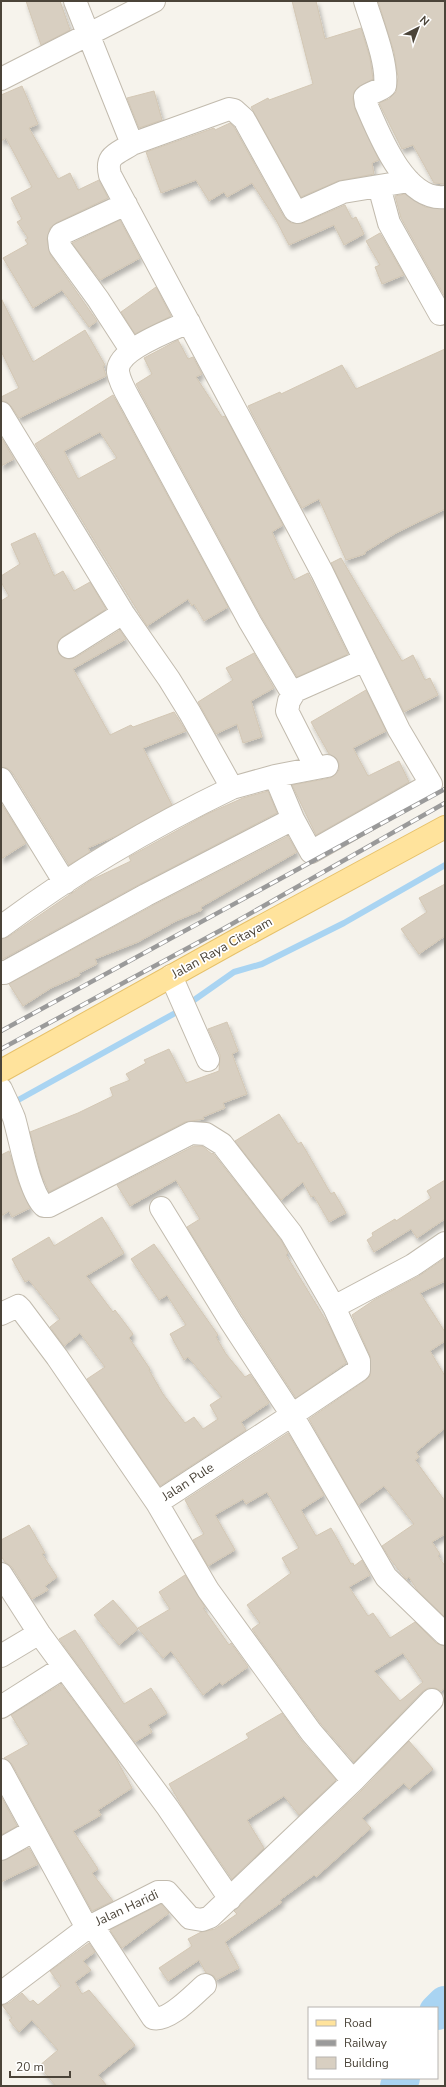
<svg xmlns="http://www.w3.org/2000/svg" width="446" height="2087" font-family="'Nunito Sans',sans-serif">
  <defs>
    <filter id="shadow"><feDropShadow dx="2.5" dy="4.5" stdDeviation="2" flood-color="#0004"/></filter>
  </defs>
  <rect width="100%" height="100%" fill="#f6f3ec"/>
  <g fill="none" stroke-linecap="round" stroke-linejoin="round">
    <path stroke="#a9d4f2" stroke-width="6" d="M 11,1104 L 177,1012 L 234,972 L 262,964 L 344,923 L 445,865"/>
    <path stroke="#a9d4f2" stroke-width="36" d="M 437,2012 L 445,2004
      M 398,2086 L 402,2078"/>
  </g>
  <path fill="#d8cfc1" stroke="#d3c7b4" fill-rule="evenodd" filter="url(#shadow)" d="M 26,1 L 60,1 L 70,30 L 41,45 Z
    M 292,1 L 316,1 L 325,39 L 361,28 L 370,58 L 373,79 L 358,87 L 354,92 L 353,99 L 355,109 L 379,160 L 372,163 L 374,174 L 338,181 L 301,197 L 251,107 L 268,98 L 269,100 L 313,84 Z
    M 378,1 L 445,1 L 445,184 L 434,183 L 413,145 L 402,149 L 379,103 L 389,99 L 396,92 L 398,77 L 394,52 Z
    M 22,86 L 38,124 L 29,128 L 58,179 L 70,173 L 78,190 L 99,180 L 108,198 L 56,223 L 50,228 L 47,239 L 50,254 L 97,321 L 89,327 L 62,290 L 33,308 L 3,258 L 28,244 L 25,240 L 28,238 L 17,222 L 22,219 L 11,198 L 32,187 L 6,138 L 1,141 L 1,95 Z
    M 154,91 L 162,120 L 139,128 L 127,98 Z
    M 230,123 L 234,127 L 284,217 L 291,223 L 303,223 L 345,205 L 352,219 L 356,217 L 364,234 L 344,245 L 334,225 L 289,245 L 276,220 L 252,183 L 227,197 L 224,192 L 209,201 L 196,180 L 161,193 L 146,152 L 214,128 L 215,130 Z
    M 405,194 L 425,207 L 445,209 L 445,297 L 401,218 L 395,196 Z
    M 120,220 L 140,258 L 100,280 L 72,243 Z
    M 380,233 L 404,275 L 382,284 L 375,267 L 380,265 L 366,241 Z
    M 156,287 L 171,316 L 135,334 L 121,312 Z
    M 1,298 L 33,362 L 85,330 L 105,365 L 103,366 L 106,376 L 19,418 L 11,406 L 7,402 L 1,401 L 1,397 L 19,388 L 1,351 Z
    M 178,340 L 188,359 L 193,357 L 202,374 L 196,377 L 222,417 L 225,416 L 283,525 L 272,532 L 294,580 L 308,573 L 348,654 L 297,677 L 261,616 L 136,384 L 152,374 L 144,358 Z
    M 445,349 L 445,509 L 396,533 L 365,552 L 365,554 L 346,560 L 319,499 L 302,508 L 248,406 L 280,392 L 281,394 L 342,365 L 356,389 Z
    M 113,395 L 228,607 L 204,621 L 194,604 L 192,606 L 188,599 L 147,626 L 35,444 ZM 100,432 L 117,458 L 78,479 L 64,451 Z
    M 1,437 L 14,459 L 1,466 Z
    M 35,533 L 54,576 L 63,571 L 74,591 L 90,582 L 106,609 L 62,637 L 58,641 L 57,647 L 59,654 L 64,658 L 69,659 L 75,658 L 120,630 L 126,639 L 73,669 L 110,735 L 131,725 L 133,727 L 174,712 L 186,731 L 143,748 L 172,805 L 116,836 L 88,848 L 90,852 L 69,865 L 12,772 L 7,768 L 1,767 L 1,601 L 9,596 L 1,582 L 1,576 L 20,564 L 11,544 Z
    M 341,558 L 402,661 L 413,655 L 425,680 L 430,678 L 438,695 L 404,712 L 331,563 Z
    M 254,653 L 274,688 L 251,701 L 262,737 L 243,743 L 237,724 L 216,734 L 198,702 L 233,680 L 226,668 Z
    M 366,690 L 386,731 L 353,748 L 368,776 L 399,761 L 409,782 L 316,835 L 292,785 L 330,778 L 335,775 L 339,770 L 339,764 L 336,758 L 329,754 L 311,722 Z
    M 268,791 L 277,813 L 140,884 L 1,960 L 1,939 L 8,937 L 91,880 L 131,861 L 129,857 L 207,814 L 243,798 Z
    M 1,803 L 26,843 L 1,859 Z
    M 288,836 L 297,852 L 201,907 L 202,910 L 176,921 L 138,942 L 95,959 L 97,964 L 79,973 L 80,975 L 51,988 L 23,1006 L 9,984 L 152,906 Z
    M 445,884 L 445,936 L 419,954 L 401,929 L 427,912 L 419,898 Z
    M 227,1022 L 238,1051 L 232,1054 L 247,1094 L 223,1103 L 225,1108 L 203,1117 L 204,1119 L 185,1122 L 49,1192 L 41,1173 L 30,1132 L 78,1113 L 113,1096 L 110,1088 L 130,1080 L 126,1074 L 146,1063 L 144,1060 L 169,1049 L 186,1083 L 219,1071 L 220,1055 L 208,1029 Z
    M 279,1114 L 298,1144 L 301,1142 L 331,1194 L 334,1192 L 346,1213 L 329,1222 L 314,1196 L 311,1197 L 303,1182 L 281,1200 L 235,1141 Z
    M 194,1146 L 202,1146 L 212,1154 L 213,1153 L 281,1240 L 288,1253 L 286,1255 L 330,1327 L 346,1363 L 296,1398 L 242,1315 L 187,1227 L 200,1219 L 176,1180 L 130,1206 L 117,1185 Z
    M 9,1151 L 18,1182 L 30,1208 L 12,1217 L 9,1211 L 1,1216 L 1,1155 Z
    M 445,1180 L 445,1219 L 417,1238 L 411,1229 L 374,1252 L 367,1240 L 373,1236 L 372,1233 L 395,1219 L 396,1221 L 431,1198 L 427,1191 Z
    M 102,1217 L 124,1253 L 86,1276 L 113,1312 L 115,1310 L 133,1334 L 129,1338 L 150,1369 L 149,1370 L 163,1394 L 185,1423 L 194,1417 L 203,1429 L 218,1419 L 210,1405 L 222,1397 L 188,1357 L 184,1360 L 170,1334 L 186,1325 L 167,1295 L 159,1300 L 131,1259 L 154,1244 L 218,1335 L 216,1337 L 226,1354 L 245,1377 L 250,1374 L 269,1403 L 241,1422 L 246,1430 L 160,1486 L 87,1379 L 105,1367 L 80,1333 L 64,1346 L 50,1327 L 60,1319 L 29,1280 L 25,1282 L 12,1259 L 49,1237 L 54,1246 Z
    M 445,1258 L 445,1281 L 420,1293 L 445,1332 L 445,1341 L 430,1351 L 445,1376 L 445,1428 L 416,1452 L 419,1457 L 415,1460 L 445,1501 L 445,1534 L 432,1542 L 440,1554 L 438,1556 L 445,1566 L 445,1617 L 417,1590 L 409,1577 L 406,1579 L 391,1560 L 382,1546 L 414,1524 L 384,1486 L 358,1505 L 309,1419 L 366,1380 L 370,1376 L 370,1356 L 352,1315 L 374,1300 L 419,1276 Z
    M 288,1433 L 324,1495 L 301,1510 L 316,1536 L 331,1528 L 351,1564 L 353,1563 L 354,1566 L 362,1560 L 370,1575 L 349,1587 L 368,1616 L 373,1613 L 390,1638 L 415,1622 L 436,1643 L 445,1646 L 445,1688 L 441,1691 L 435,1688 L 428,1688 L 423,1691 L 354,1762 L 321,1724 L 252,1629 L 260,1623 L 247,1605 L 291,1573 L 282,1558 L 299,1548 L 267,1492 L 246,1504 L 243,1499 L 215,1515 L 235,1550 L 208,1566 L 193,1540 L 204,1534 L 185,1500 ZM 403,1653 L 423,1682 L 400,1701 L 374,1671 Z
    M 29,1525 L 45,1553 L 42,1554 L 57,1577 L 45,1586 L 48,1590 L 32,1599 L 12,1567 L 5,1562 L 1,1556 L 1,1540 Z
    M 185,1575 L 205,1607 L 203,1608 L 229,1645 L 231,1643 L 248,1667 L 222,1685 L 220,1682 L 203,1695 L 171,1651 L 163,1658 L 138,1628 L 170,1609 L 159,1592 Z
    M 113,1600 L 138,1629 L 119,1645 L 94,1615 Z
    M 75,1630 L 124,1704 L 151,1688 L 167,1713 L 148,1725 L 152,1732 L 135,1742 L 59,1639 Z
    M 61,1684 L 114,1755 L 132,1788 L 98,1810 L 101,1815 L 73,1831 L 98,1869 L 92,1873 L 113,1901 L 92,1911 L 12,1764 L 4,1758 L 29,1744 L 11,1715 Z
    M 282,1713 L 301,1740 L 336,1780 L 299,1815 L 284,1796 L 247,1820 L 264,1848 L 232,1879 L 186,1813 L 169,1784 L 249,1738 L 246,1734 Z
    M 409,1741 L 433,1769 L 409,1789 L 404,1783 L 362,1818 L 371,1828 L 316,1877 L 314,1875 L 280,1900 L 282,1902 L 225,1942 L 239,1968 L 216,1980 L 214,1976 L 206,1973 L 199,1960 L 168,1981 L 159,1968 L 192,1946 L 188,1939 L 201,1932 L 215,1929 L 237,1914 L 234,1911 L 362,1790 Z
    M 1,1796 L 17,1826 L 1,1835 Z
    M 29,1848 L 38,1864 L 1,1882 L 1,1861 Z
    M 161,1904 L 169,1913 L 122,1948 L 110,1930 Z
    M 89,1943 L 95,1952 L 83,1961 L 91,1970 L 75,1982 L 82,1994 L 89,1990 L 135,2045 L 98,2075 L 107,2086 L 56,2086 L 39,2066 L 58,2050 L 32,2020 L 19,2032 L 9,2020 L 12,2018 L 2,2005 L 9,2003 L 22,1993 L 30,2002 L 33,2000 L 38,2005 L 61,1986 L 50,1971 Z"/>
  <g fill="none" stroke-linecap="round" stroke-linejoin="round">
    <defs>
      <path id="minor" d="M 75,1 L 132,144 C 117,154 105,155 110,175 L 322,572 L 399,730 L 431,784 L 311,852 L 293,819
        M 365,1 C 372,24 388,63 385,86 C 379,92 372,91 365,97 L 366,104 C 379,134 405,202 445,197
        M 1,79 L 154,1
        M 132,144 L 229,109 L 234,110 L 244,119 L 295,211 L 298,212 L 343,192 L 409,181
        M 379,186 L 389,223 L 440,314
        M 126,204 L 61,234 L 59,238 L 60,247 L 98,299 L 131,350
        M 189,322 C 171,330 116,350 118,372 C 120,385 130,399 136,411 L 250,622 L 289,688 L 295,691 L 365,660
        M 1,413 L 123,613 L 169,679 L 190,713 L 232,788 L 275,776 L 327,766
        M 69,647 L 123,613
        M 295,691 L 289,701 L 287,711 L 316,768
        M 1,779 L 65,883
        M 1,927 C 73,873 151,827 232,788
        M 1,972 L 4,973 L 146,895 L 293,819 L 275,776
        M 171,976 L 208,1060
        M 1,1089 C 5,1098 10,1108 14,1118 C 20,1138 29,1192 44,1206 L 49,1206 L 191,1133 L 206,1134 L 222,1144 L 291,1233 L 334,1307
        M 445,1243 L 413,1265 L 334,1307 L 359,1361 L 359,1370 L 292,1415 L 386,1577 L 445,1634
        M 1,1314 L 18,1306 L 21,1309 L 57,1357 L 157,1503 L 292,1415 L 231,1322 L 161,1208
        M 157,1503 L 208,1590 L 311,1732 L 353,1781 L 432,1700
        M 1,1574 L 39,1633 L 168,1808 L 230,1899
        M 1,1656 L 31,1638
        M 1,1707 L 64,1667
        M 1,1770 L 87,1928
        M 1,1849 L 33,1831
        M 92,1925 L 153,2018 C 169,2022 193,1995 205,1985
        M 1,1993 L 87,1928 L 158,1892 L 167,1892 L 190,1918 L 202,1920 L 210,1917 L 353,1781"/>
      <path id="major" d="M 1,1071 L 231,943 L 445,827"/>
    </defs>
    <use href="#minor" stroke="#c2bbae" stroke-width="24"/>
    <use href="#major" stroke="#e6c16a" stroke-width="24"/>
    <use href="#minor" stroke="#fff" stroke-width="22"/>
    <use href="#major" stroke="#ffe39c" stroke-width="22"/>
    <defs>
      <path id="rail" d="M 1,1031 L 445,789
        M 1,1049 L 223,929 L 445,803"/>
    </defs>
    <use href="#rail" stroke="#9a9a9a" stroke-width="4.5"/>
    <use href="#rail" stroke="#fff" stroke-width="3" stroke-dasharray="9" stroke-linecap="butt"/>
  </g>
  <g text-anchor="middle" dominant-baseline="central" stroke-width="3.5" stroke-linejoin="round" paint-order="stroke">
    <g font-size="13" fill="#4b4439" stroke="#fff">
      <text transform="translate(222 948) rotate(-29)">Jalan Raya Citayam</text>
      <text transform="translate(188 1482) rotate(-33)">Jalan Pule</text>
      <text transform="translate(127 1908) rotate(-25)">Jalan Haridi</text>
    </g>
  </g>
  <rect width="446" height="2087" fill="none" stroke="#4b4439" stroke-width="4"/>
  <rect x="308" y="2007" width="130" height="72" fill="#ffffff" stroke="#b7b4b0"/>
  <rect x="316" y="2020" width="20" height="6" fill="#ffe39c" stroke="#b7b4b0"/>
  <text x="344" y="2027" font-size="12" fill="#4b4439">Road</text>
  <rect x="316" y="2040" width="20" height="6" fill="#9a9a9a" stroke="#b7b4b0"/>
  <text x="344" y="2047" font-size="12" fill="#4b4439">Railway</text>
  <rect x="316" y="2057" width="20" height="12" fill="#d8cfc1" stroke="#b7b4b0"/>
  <text x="344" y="2067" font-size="12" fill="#4b4439">Building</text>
  <g transform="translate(418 28) rotate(42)" stroke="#ffffff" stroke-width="3" paint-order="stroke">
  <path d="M0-3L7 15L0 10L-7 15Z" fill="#4b4439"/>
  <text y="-6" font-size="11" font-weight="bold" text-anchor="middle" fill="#4b4439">N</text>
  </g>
  <path d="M10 2071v6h60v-6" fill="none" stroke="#4b4439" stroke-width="2"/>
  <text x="16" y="2071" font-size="12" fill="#4b4439" stroke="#ffffff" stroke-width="3" paint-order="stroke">20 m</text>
</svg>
